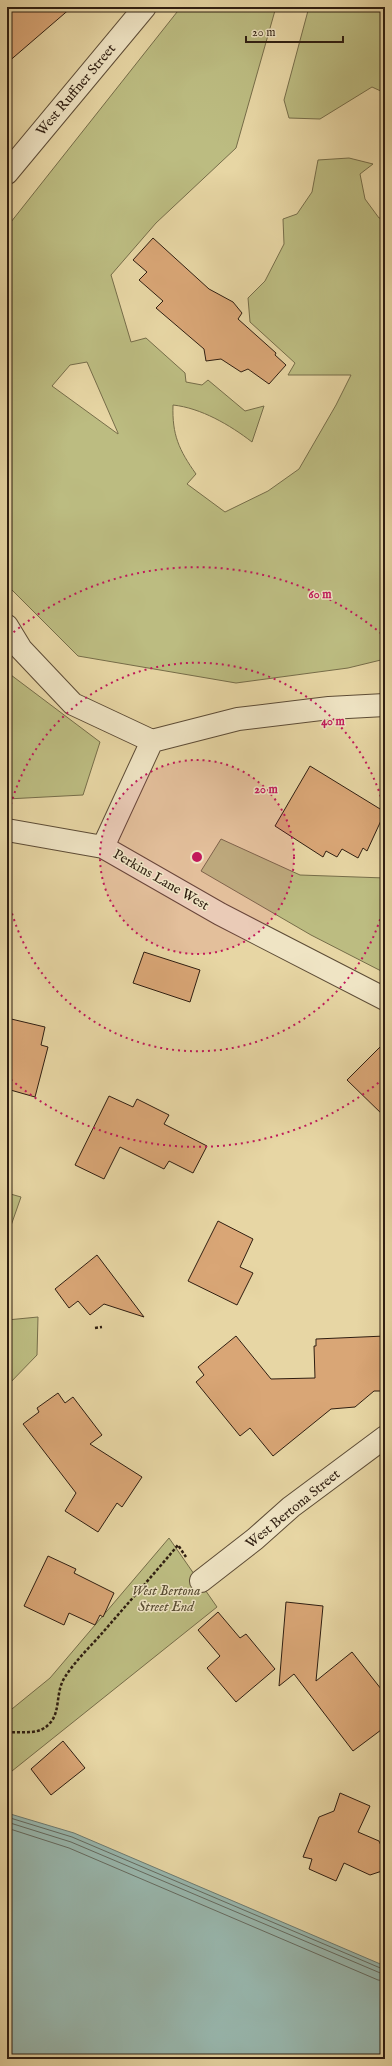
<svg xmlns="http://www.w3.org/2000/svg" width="392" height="2066" font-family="'IM FELL English',serif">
  <rect width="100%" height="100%" fill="#e7d6a4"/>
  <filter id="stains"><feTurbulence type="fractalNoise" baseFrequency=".005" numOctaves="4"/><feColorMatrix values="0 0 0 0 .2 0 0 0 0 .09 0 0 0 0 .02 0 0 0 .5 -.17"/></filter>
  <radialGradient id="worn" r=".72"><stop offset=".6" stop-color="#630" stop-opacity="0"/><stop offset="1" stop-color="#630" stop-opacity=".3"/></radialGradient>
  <path fill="#bcbc81" stroke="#766d49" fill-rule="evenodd" d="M 181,7 L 276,7 L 236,148 L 156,223 L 111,275 L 131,342 L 146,338 L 185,373 L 186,382 L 202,385 L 208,380 L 245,411 L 264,406 L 252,442 C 230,425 201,408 173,405 C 172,435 179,450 196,474 L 187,484 L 225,512 L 268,491 L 299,469 L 336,405 L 351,375 L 288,375 L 295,363 L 250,322 L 248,298 L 265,281 L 284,244 L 283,219 L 297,214 L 312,192 L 318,160 L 349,158 L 373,164 L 360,174 L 365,199 L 379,218 L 385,219 L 385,659 L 348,668 L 236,683 L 78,656 L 10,588 L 7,579 L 7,227 ZM 87,362 L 118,433 L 118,434 L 52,386 L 70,365 Z
    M 309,7 L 385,7 L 385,93 L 372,87 L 320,119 L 289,118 L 284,100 Z
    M 7,672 L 100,742 L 83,795 L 7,799 Z
    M 221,839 L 300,875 L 385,878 L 385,973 L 311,935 L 201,871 Z
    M 7,1193 L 21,1197 L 7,1237 Z
    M 38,1317 L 37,1355 L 7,1386 L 7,1320 Z
    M 169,1538 L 217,1607 L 7,1775 L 7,1713 L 50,1678 Z"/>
  <path fill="#98b7ae" stroke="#6e7a6f" d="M 7,1813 L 74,1833 L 385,1966 L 385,2059 L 7,2059 Z"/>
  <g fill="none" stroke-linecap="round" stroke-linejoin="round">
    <path stroke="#646a60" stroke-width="1" d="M 7,1817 L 72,1837 L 385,1970
      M 7,1822 L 71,1842 L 385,1975
      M 7,1828 L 69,1848 L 378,1980 L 385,1981"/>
  </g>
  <path fill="#d9a676" stroke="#2f1e11" d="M 7,7 L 72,7 L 7,63 Z
    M 153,238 L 209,289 L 233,302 L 242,313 L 238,319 L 276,353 L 275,355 L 286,365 L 269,384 L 248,369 L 241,372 L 221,359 L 206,361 L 204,349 L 156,308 L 163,301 L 139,280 L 147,272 L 133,260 Z
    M 310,766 L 385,812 L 367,851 L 363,848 L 358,858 L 342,849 L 337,857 L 326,851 L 323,857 L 275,826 Z
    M 144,952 L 200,970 L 190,1002 L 133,983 Z
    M 7,1018 L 45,1027 L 41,1045 L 48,1047 L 35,1097 L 7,1089 Z
    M 385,1042 L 385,1117 L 347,1080 Z
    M 109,1096 L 133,1107 L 137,1099 L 169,1115 L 164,1124 L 207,1146 L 193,1173 L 169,1161 L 164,1169 L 120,1147 L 104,1179 L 75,1165 Z
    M 218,1221 L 253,1239 L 240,1267 L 253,1273 L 237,1305 L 188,1281 Z
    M 97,1255 L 144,1317 L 104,1304 L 90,1315 L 78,1301 L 69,1308 L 55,1289 Z
    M 236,1336 L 271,1379 L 315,1378 L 314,1346 L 316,1346 L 316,1339 L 385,1336 L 385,1391 L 374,1391 L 355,1407 L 331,1409 L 273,1456 L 250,1428 L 240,1436 L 196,1382 L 204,1375 L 198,1367 Z
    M 58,1393 L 65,1403 L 73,1397 L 102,1435 L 90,1444 L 142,1477 L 122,1507 L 117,1503 L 98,1532 L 65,1511 L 76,1493 L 23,1424 L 39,1412 L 37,1408 Z
    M 48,1556 L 76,1569 L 74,1573 L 114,1593 L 103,1617 L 100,1615 L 95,1625 L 69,1613 L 64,1625 L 24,1606 Z
    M 286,1602 L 323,1606 L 316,1681 L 352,1652 L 385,1694 L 385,1727 L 353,1751 L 294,1674 L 279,1686 Z
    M 218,1612 L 240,1638 L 246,1634 L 275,1669 L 236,1702 L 207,1668 L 220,1656 L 198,1630 Z
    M 63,1741 L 85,1768 L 51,1795 L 31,1769 Z
    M 340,1793 L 370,1806 L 358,1832 L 379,1841 L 385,1855 L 385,1870 L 370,1875 L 344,1863 L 336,1881 L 309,1869 L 312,1859 L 303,1857 L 319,1817 L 334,1811 Z"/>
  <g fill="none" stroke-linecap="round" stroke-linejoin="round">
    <defs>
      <path id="minor" d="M 7,173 L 145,7
        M 7,626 L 21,649 L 73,704 L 152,741
        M 152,741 L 103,847 L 220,914 L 385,999
        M 152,741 L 238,719 L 329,708 L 385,705
        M 7,830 L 103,847
        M 201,1581 L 255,1539 L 291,1507 L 385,1437"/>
    </defs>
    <use href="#minor" stroke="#5d4c36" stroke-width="24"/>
    <path stroke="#2f1e11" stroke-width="2.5" stroke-dasharray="3 2" stroke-linecap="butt" d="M 95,1328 L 102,1327
      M 7,1733 C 22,1730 38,1737 50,1723 C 61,1711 55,1692 65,1677 C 75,1661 91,1646 104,1631 C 129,1602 154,1574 178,1545 L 186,1557"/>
    <use href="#minor" stroke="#efe4c4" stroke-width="22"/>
  </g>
  <circle cx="197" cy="857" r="97" fill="#c2185b" fill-opacity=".12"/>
  <g fill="none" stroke="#c2185b" stroke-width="2" stroke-dasharray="2 4">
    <circle cx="197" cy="857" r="97"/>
    <path d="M385 902A193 193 0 0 1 7 892M7 822A193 193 0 0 1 385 812"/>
    <path d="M383 1079A290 290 0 0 1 9 1078M9 636A290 290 0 0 1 383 635"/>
  </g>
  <g text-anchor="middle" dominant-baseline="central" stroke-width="3" stroke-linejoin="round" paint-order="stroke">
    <g font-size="14" fill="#2f1e11" stroke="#efe4c4">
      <text transform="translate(76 90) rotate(-50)">West Ruffner Street</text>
      <text transform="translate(161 880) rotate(30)">Perkins Lane West</text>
      <text transform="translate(293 1509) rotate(-39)">West Bertona Street</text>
    </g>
    <g font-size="14" font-style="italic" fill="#594d33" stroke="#efe4c4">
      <text x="166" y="1591">West Bertona<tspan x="166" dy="16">Street End</tspan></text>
    </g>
  </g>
  <circle cx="197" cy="857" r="6" fill="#c2185b" stroke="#efe4c4" stroke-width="2"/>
  <g font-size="12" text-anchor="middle" font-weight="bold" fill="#c2185b" stroke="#efe4c4" stroke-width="3" stroke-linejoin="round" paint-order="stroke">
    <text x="320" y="598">60 m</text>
    <text x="333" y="725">40 m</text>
    <text x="266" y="793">20 m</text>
  </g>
  <rect width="392" height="2066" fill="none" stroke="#e7d6a4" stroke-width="24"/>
  <rect x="8" y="8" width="376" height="2050" fill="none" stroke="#2f1e11" stroke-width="2"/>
  <rect x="12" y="12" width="368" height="2042" fill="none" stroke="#2f1e11"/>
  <path d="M246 36v6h97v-6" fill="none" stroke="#2f1e11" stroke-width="2"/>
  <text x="252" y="36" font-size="12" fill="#2f1e11" stroke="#efe4c4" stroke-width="3" paint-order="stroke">20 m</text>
  <rect width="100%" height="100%" filter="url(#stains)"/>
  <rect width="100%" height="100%" fill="url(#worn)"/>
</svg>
